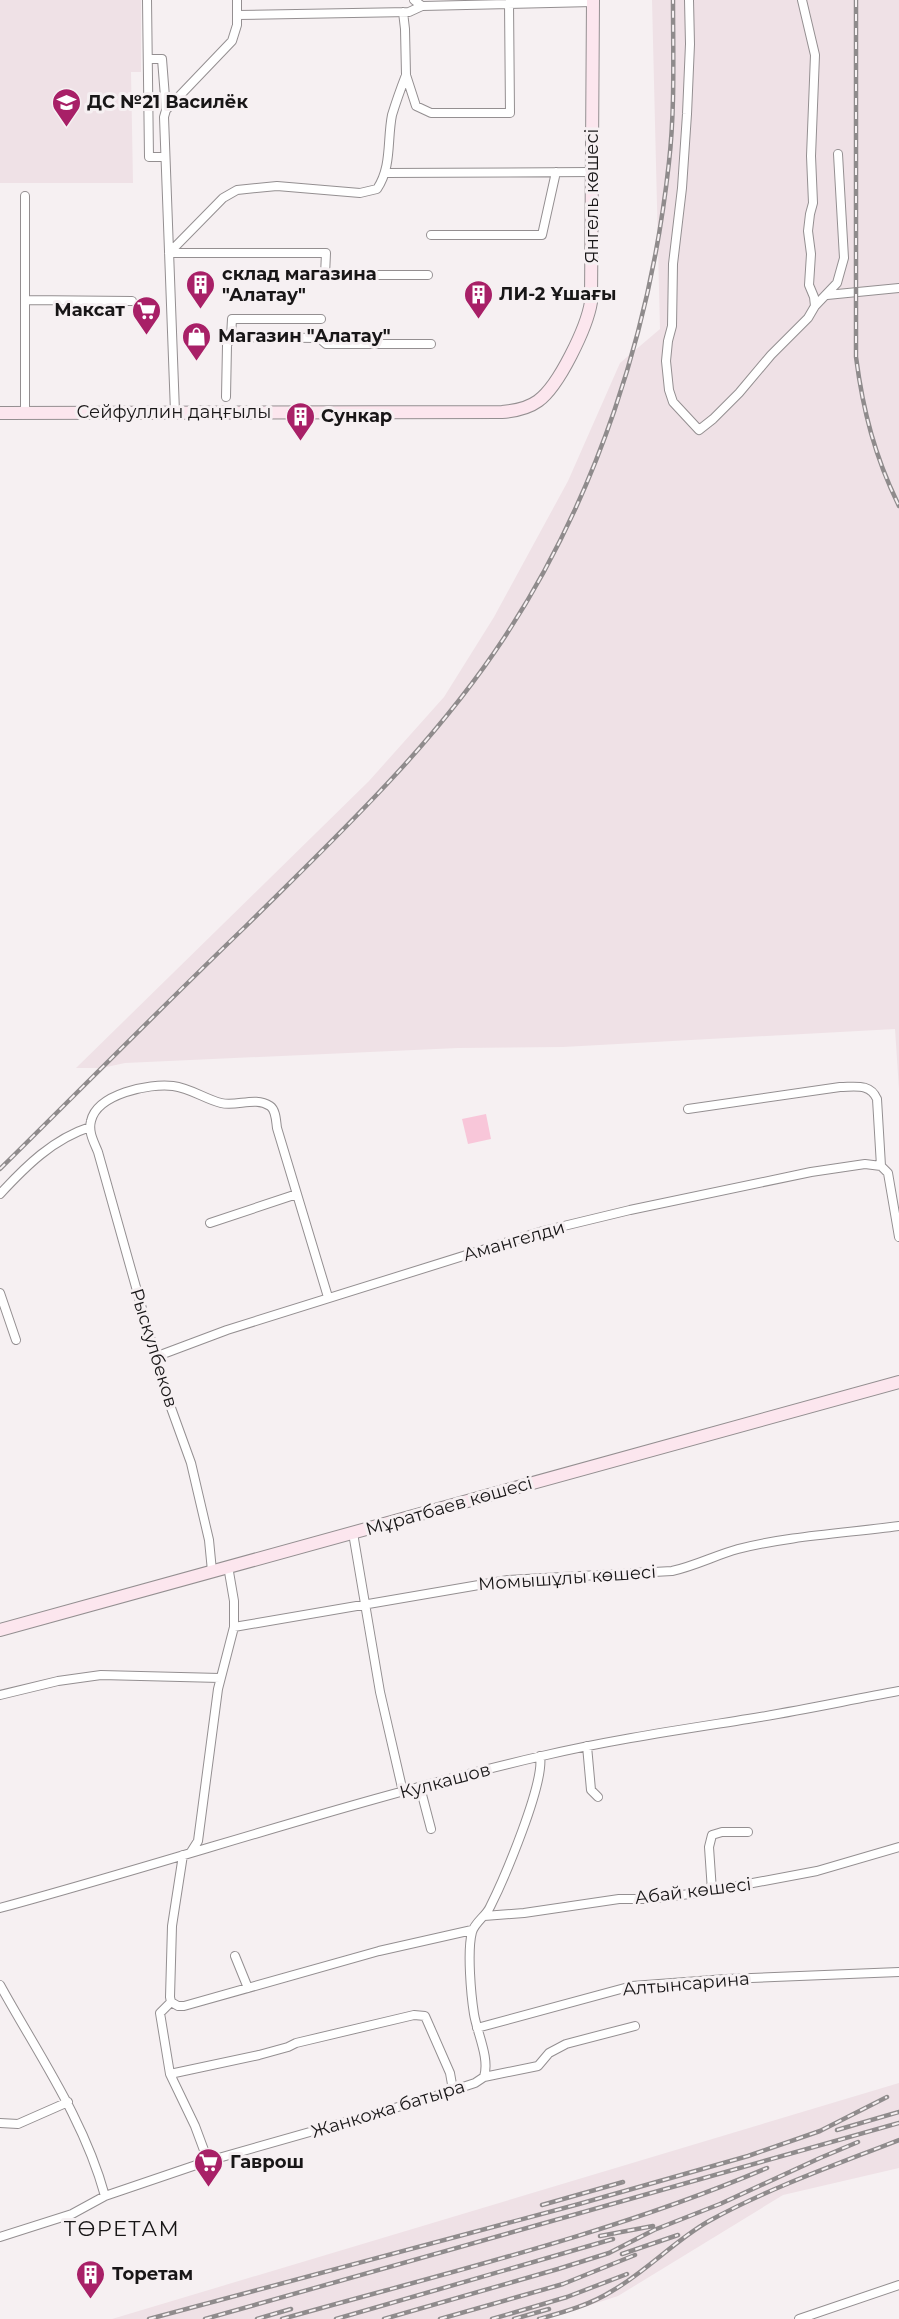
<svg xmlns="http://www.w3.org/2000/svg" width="899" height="2319" font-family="Montserrat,sans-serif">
  <rect width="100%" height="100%" fill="#f6f0f2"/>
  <path fill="#efe1e6" d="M 0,0 L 141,0 L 141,72 L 131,72 L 133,183 L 0,183 Z
    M 652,0 L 899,0 L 899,1089 L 895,1029 L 563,1047 L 458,1048 L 125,1063 L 102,1068 L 76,1068 L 369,781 L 444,697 L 494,617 L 568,481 L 620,363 L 660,329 Z
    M 899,2083 L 899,2168 L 783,2195 L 618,2296 L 547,2319 L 112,2319 Z"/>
  <path fill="#f8c6d9" d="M 486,1114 L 491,1139 L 468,1144 L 462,1119 Z"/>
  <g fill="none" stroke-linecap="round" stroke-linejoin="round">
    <defs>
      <path id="street" d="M 147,0 L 149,157 L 165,157
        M 414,0 L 422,6 L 593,2
        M 689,0 L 690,44 L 687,114 L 682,188 L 673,264 L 672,326 L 668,341 L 666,361 L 669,390 L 673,402 L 699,430 L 713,419 L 739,393 L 771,355 L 808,318 L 815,306 L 814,297 L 809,285 L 811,254 L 808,231 L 810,214 L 813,203 L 811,156 L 815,55 L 802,0
        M 403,12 L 405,29 L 406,75 L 416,106 L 431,113 L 510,113 L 509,3
        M 237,15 L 409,12 L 422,6
        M 148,59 L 162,59 L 166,110
        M 385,173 L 592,172
        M 431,235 L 542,235 L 556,172
        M 169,253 L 223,198 L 237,190 L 277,186 L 360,193 L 377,189 C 392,167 387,140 392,115 C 396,102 401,88 406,75
        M 169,253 L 326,253 L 325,275 L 428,275
        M 827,295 L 899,288
        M 25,300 L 132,301
        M 815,306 L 837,283 L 844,258 L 838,154
        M 231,337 L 232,319 L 321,319
        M 226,397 L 227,345 L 231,337 L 319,338 L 326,344 L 431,344
        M 175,412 L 164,117 L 166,110 L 232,41 L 237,25 L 237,0
        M 25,413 L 25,196
        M 688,1109 L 840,1087 C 855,1087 870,1083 877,1099 L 881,1166 L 888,1173 L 899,1237
        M 0,1194 C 26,1166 53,1139 90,1127
        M 210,1223 L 297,1194
        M 0,1293 L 16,1340
        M 155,1357 L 227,1330 L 543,1231 L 630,1210 L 811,1172 L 865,1164 L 881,1166
        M 353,1533 L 380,1692 L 403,1792
        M 212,1571 L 209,1540 L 191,1463 L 166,1394 L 98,1152 C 94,1142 88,1132 91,1121 C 97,1094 149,1083 173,1086 C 190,1088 205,1099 221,1103 C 237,1107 255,1096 270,1106 C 276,1110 276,1121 277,1128 L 328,1297
        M 234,1627 L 508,1580 L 672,1571 C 695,1566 716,1555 738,1549 C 788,1536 847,1533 899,1526
        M 0,1695 L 58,1681 L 101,1675 L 220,1678
        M 587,1746 L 591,1790 L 598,1797
        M 420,1787 L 431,1829
        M 191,1852 L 198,1841 L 218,1689 L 234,1627 L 234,1601 L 228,1566
        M 712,1891 L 709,1847 L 712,1835 L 722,1832 L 748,1832
        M 0,1908 C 181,1859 359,1798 542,1756 C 610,1740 679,1730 748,1719 C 799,1711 849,1700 899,1691
        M 484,1916 L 524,1913 L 619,1899 L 650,1899 L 705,1892 L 817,1871 L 899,1847
        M 235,1956 L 248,1988
        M 0,1985 C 38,2054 84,2119 105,2196 L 72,2214 L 0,2237
        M 171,2002 L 178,2006 L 184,2006 L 379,1951 L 472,1930
        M 171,2002 L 160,2013 L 170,2074 L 195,2126 L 208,2161
        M 171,2002 L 170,1997 L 172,1926 L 183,1855
        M 477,2028 L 632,1986 L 726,1979 L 899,1972
        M 170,2074 L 259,2055 L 288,2047 L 296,2043 L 414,2015 L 425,2016 L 450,2073 L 453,2090
        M 484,2077 L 538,2066 L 549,2053 L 566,2044 L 635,2026
        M 0,2123 L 18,2124 L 68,2102
        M 105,2196 L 208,2161 L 426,2099 L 475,2083 L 484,2077 C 490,2058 477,2033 474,2014 C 471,1995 467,1951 472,1932 C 475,1922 486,1916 490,1907 C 504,1879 545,1783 540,1756
        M 799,2319 L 899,2285"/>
      <path id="secondary" d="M 0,413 L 502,412 C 515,411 527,409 538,401 C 559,386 587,327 591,302 L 593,0
        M 0,1630 L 899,1382"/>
    </defs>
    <use href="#street" stroke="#948f91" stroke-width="10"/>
    <use href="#secondary" stroke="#948f91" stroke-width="14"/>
    <use href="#street" stroke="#fff" stroke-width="8"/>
    <use href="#secondary" stroke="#fce6ee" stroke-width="12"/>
    <defs>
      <path id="rail" d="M 856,0 L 856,357 C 863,411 875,457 899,506
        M 0,1169 C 82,1088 163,1006 246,926 C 338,835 433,746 504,638 C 597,497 651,329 669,162 C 675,109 673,54 673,0
        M 837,2130 L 899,2112
        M 542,2205 L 623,2182
        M 600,2236 L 653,2226
        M 622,2254 L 678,2235
        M 149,2319 L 579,2204 L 748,2156 L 820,2131 L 887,2097
        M 205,2319 L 899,2123
        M 257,2319 L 291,2309
        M 282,2319 C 445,2273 612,2234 767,2168
        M 336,2319 L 613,2239
        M 384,2319 L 558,2269 L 609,2253 L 654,2230 L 720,2204 L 820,2158 L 858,2142
        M 440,2319 L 563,2284 L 635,2255
        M 492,2319 L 567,2297 L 627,2274
        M 514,2319 L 549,2309
        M 539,2319 C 564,2312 590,2305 612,2291 C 647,2271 674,2241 709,2221 C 769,2188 835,2165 899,2140"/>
    </defs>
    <use href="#rail" stroke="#8f8b8c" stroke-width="4.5"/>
    <use href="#rail" stroke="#f6f0f2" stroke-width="2" stroke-dasharray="7" stroke-linecap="butt"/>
  </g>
  <defs>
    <symbol id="school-pin" viewBox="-11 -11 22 30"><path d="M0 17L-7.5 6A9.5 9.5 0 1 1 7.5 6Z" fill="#a82067" stroke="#f6f0f2"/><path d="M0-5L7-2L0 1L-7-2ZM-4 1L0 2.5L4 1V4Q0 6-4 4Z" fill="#fff"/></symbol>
    <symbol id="building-pin" viewBox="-11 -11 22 30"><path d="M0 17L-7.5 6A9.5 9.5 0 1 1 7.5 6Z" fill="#a82067" stroke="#f6f0f2"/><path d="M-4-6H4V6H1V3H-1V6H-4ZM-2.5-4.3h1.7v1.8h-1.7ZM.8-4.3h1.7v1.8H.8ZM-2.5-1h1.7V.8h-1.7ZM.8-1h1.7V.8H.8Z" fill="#fff"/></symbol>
    <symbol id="supermarket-pin" viewBox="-11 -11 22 30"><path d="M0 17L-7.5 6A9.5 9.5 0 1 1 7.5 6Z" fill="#a82067" stroke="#f6f0f2"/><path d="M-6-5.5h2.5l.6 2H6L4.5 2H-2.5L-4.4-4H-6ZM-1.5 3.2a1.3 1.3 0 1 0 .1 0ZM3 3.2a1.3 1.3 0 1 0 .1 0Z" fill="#fff"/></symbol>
    <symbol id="shop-pin" viewBox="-11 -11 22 30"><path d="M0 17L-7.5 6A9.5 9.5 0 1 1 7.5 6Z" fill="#a82067" stroke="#f6f0f2"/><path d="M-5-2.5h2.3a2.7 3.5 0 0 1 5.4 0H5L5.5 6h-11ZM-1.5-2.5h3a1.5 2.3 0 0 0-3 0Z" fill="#fff"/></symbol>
  </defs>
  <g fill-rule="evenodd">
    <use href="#school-pin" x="50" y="86" width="33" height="45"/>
    <use href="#building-pin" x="184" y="268" width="33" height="45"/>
    <use href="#building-pin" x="462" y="278" width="33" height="45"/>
    <use href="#supermarket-pin" x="130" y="294" width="33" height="45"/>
    <use href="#shop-pin" x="180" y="320" width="33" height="45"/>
    <use href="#building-pin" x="284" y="400" width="33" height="45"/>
    <use href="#supermarket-pin" x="192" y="2146" width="33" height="45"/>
    <use href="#building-pin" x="74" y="2258" width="33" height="45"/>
  </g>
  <g text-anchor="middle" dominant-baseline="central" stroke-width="6" stroke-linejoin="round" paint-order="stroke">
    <g font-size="18" font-weight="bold" fill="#181617" stroke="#f6f0f2" text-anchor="start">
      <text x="87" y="102">ДС №21 Василёк</text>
      <text x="222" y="274">склад магазина<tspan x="222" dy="21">"Алатау"</tspan></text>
      <text x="499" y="294">ЛИ-2 Ұшағы</text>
      <text x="125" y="310" text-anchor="end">Максат</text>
      <text x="218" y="336">Магазин "Алатау"</text>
      <text x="321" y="416">Сункар</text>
      <text x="230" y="2162">Гаврош</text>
      <text x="112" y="2274">Торетам</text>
    </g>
    <g font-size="18" fill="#181617" stroke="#f6f0f2">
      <text transform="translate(592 196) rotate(-90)">Янгель көшесі</text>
      <text x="174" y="412">Сейфуллин даңғылы</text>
      <text transform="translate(514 1241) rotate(-16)">Амангелди</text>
      <text transform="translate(154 1348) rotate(73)">Рыскулбеков</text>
      <text transform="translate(449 1506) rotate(-16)">Мұратбаев көшесі</text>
      <text transform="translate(567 1578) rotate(-4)">Момышұлы көшесі</text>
      <text transform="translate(445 1781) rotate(-15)">Кулкашов</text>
      <text transform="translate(693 1891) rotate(-7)">Абай көшесі</text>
      <text transform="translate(686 1984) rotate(-5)">Алтынсарина</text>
      <text transform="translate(388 2109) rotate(-17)">Жанкожа батыра</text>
    </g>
    <g font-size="21" letter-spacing="1.5" fill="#181617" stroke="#f6f0f2">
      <text x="122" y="2228">ТӨРЕТАМ</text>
    </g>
  </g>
</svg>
